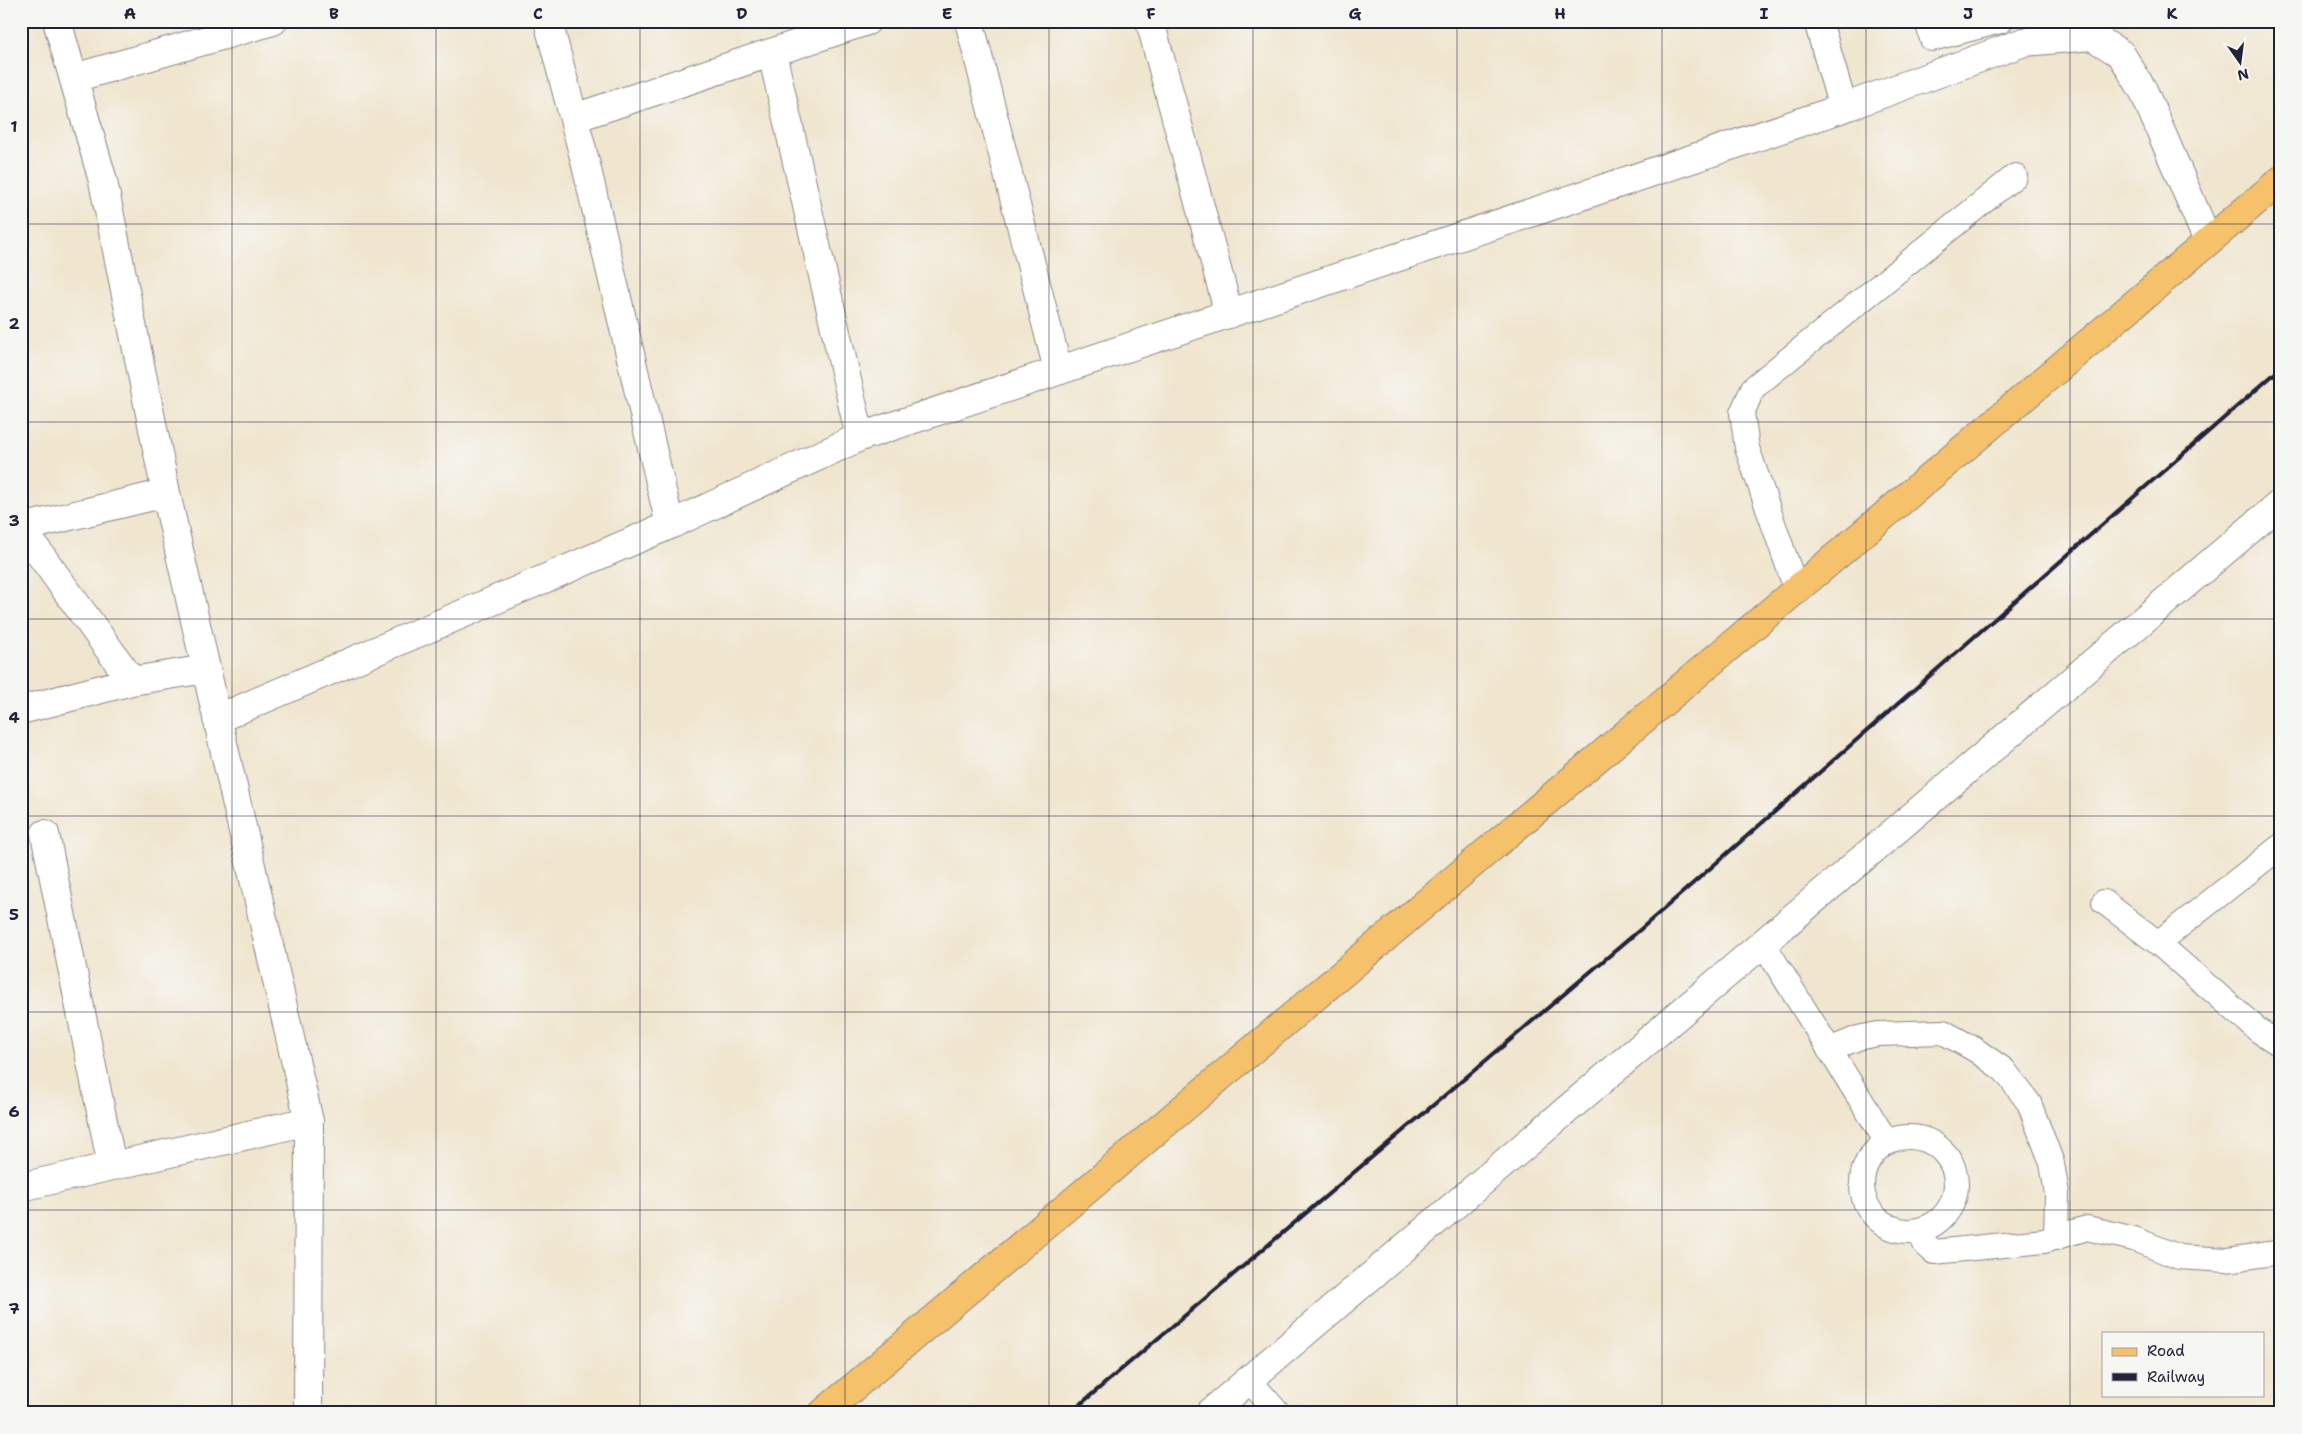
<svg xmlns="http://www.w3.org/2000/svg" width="2302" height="1434" font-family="'Shantell Sans',sans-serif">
  <rect width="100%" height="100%" fill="#f6f6f2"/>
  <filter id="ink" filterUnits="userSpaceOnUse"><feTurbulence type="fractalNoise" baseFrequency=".02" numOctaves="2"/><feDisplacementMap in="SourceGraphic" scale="10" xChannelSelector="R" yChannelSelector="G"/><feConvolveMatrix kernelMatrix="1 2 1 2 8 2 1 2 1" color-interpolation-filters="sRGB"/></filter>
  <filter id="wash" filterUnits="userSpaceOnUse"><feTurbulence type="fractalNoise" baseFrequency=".0096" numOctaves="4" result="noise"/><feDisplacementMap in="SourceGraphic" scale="20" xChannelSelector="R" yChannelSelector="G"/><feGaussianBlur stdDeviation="1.12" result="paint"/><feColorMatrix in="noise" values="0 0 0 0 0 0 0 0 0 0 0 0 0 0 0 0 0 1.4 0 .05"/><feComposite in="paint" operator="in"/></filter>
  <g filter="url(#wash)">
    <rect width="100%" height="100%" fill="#f0e5ce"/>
  </g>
  <g filter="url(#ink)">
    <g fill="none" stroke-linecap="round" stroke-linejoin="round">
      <defs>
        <path id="lane" d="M 1927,21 L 1932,39 L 2001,21
          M 1796,589 L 1747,448 L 1742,413 L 1753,388 L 2015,176
          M 2104,902 L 2158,943 L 2259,1031 L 2281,1045
          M 1763,943 L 1887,1142
          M 2158,943 L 2281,846
          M 1829,1050 L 1858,1038 L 1878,1034 L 1943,1032 L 1974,1049 L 2004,1070 L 2029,1103 L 2052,1163 L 2057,1194 L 2056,1238
          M1862 1184a47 47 0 1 1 94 0a47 47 0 1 1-94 0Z
          M 1919,1230 L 1925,1244 L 1934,1252 L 2044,1241 L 2087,1228 L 2134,1239 L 2179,1257 L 2227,1260 L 2281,1252
          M 1249,1380 L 1278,1413"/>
        <path id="street" d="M 57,21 L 103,181 L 166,493 L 309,1121 L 308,1413
          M 548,21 L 585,161 L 670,525 L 860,437 L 1623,182 L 1843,108 L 2024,42 L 2092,36 L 2121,54 L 2143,90 L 2208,241
          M 969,21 L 1058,370
          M 1150,21 L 1229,314
          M 1818,21 L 1843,108
          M 772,53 L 860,437
          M 74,78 L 273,21
          M 574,118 L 867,21
          M 21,528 L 132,681
          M 21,528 L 166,493
          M 21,710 L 132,681 L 206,669
          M 217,719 L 670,525
          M 45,834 L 112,1166
          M 21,1187 L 309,1121
          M 1210,1413 L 2281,503"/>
        <path id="primary" d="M 823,1413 L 2281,180"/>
      </defs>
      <use href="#lane" stroke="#898484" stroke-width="26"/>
      <use href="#street" stroke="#898484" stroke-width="30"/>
      <use href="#primary" stroke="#898484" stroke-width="30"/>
      <use href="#lane" stroke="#fff" stroke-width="24"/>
      <use href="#street" stroke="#fff" stroke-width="28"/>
      <use href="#primary" stroke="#f5c16b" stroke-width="28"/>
      <path stroke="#22223b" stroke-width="4" d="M 1070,1413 L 1642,928 L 2281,368"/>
    </g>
  </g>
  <path fill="none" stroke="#22223b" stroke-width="1" stroke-opacity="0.55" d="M 232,21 L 232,1413M 436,21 L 436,1413M 640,21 L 640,1413M 845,21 L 845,1413M 1049,21 L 1049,1413M 1253,21 L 1253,1413M 1457,21 L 1457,1413M 1662,21 L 1662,1413M 1866,21 L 1866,1413M 2070,21 L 2070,1413M 21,224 L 2281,224M 21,422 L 2281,422M 21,619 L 2281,619M 21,816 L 2281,816M 21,1012 L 2281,1012M 21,1210 L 2281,1210"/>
  <rect width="2302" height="1434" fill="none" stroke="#f6f6f2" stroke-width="55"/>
  <rect x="2102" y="1332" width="162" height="65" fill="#f6f6f2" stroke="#a1a1a9"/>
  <rect x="2112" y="1348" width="25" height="8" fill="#f5c16b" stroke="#a1a1a9"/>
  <text x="2147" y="1356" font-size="15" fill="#22223b">Road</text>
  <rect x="2112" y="1373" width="25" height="8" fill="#22223b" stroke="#a1a1a9"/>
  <text x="2147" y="1382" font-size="15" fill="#22223b">Railway</text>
  <g transform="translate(2240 62) rotate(166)" stroke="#f6f6f2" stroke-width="4" paint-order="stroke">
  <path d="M0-4L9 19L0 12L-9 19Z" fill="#22223b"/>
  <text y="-8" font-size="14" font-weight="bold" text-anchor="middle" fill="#22223b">N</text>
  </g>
  <rect x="28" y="28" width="2246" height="1378" fill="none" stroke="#22223b" stroke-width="2"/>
  <g font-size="16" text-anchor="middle" font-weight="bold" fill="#22223b">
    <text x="130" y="19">A</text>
    <text x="334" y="19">B</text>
    <text x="538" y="19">C</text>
    <text x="742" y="19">D</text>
    <text x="947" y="19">E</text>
    <text x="1151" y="19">F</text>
    <text x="1355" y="19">G</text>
    <text x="1560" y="19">H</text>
    <text x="1764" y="19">I</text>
    <text x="1968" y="19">J</text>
    <text x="2172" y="19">K</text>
    <text x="14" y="132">1</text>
    <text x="14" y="329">2</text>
    <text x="14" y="526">3</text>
    <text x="14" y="723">4</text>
    <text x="14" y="920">5</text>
    <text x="14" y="1117">6</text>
    <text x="14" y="1314">7</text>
  </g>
</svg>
